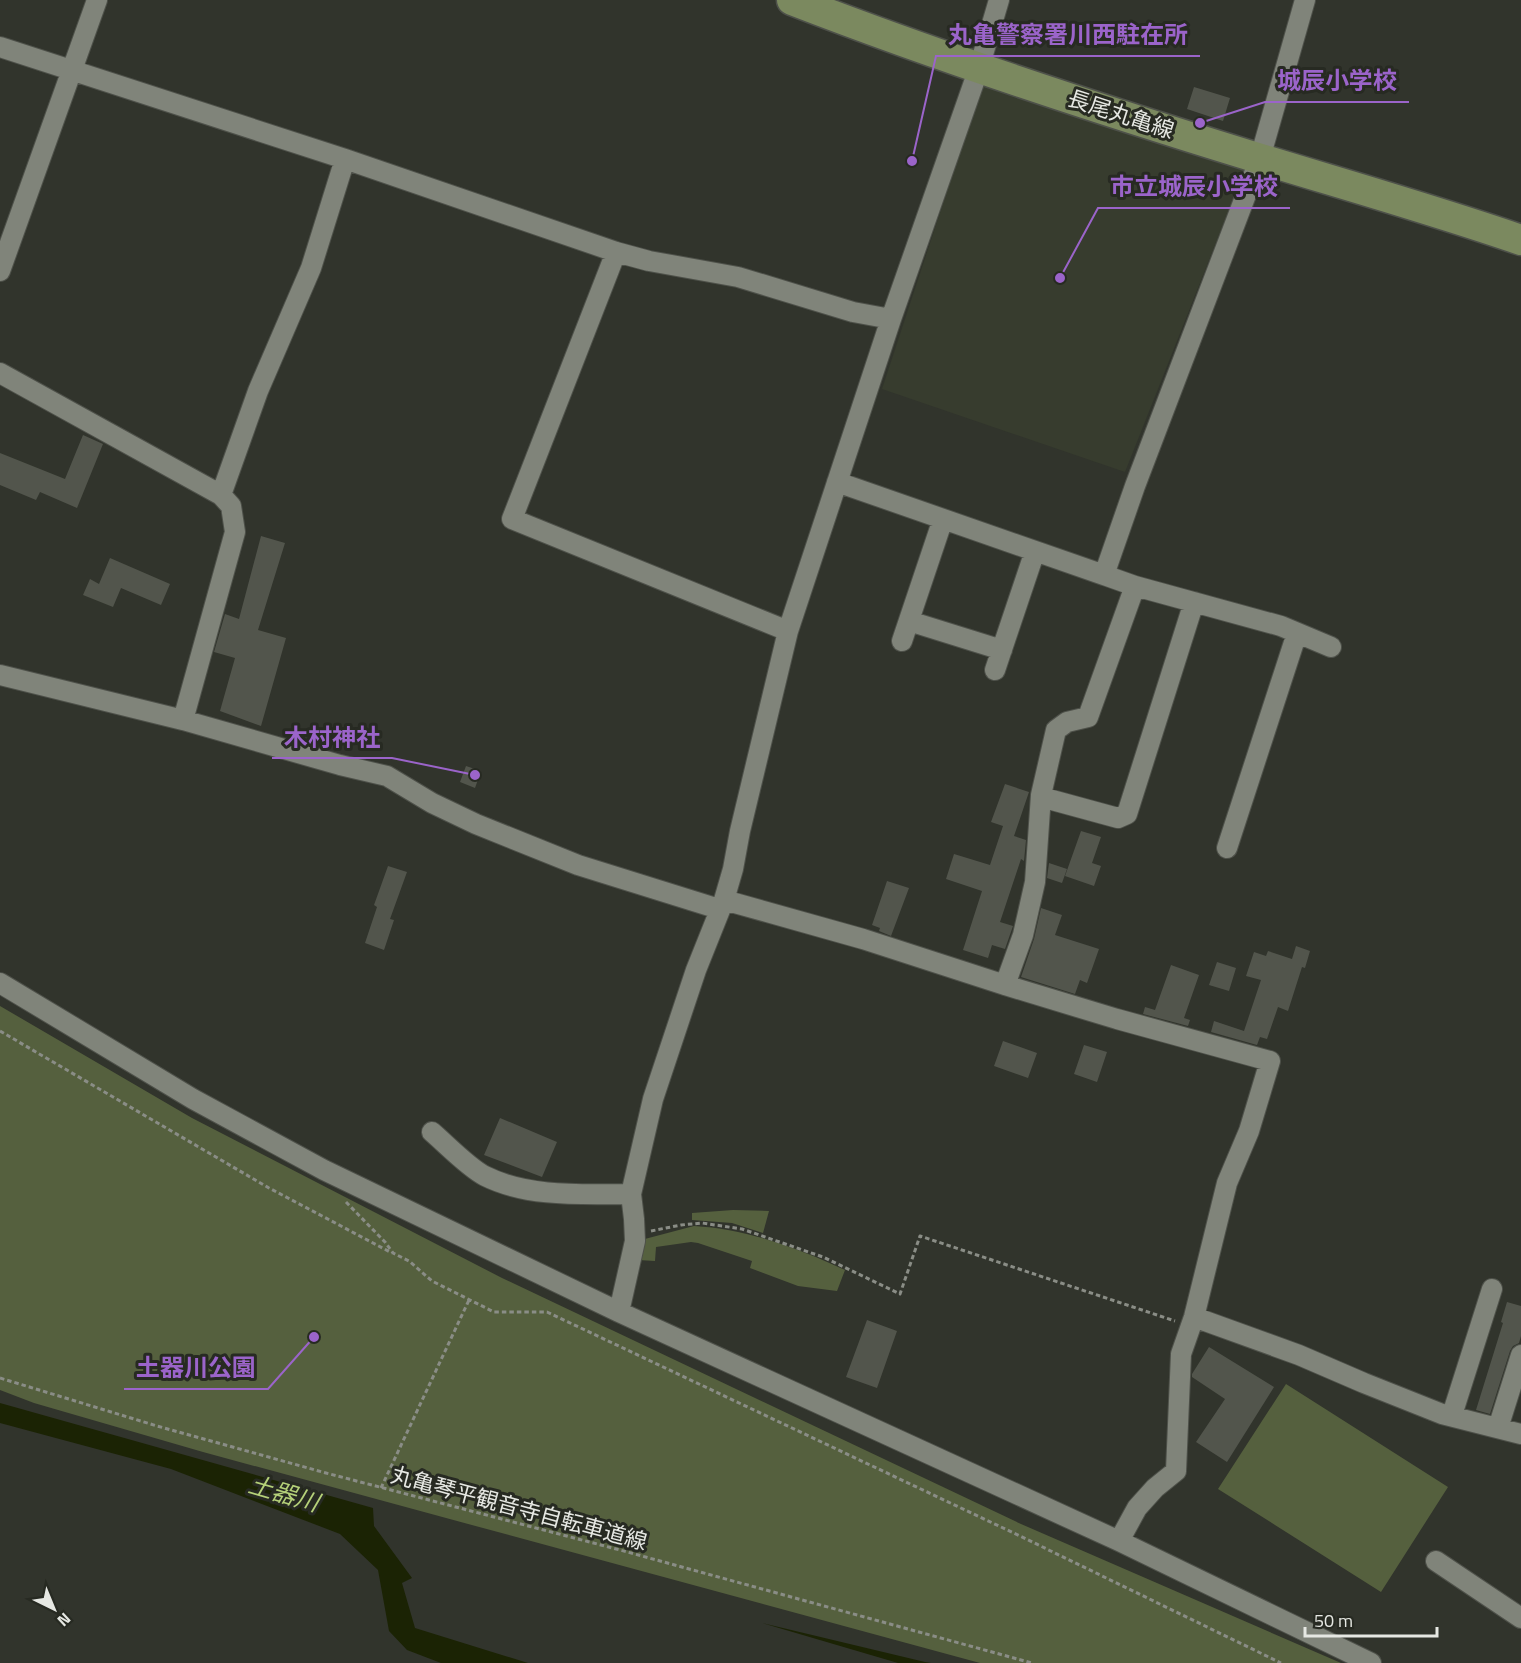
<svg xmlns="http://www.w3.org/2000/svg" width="1521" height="1663" font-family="'Titillium Web','Noto Sans JP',sans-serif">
  <rect width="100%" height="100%" fill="#31342c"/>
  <path fill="#373c2e" d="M 984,79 L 1246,167 L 1125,472 L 882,389 Z"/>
  <path fill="#55603e" d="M 0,1006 L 192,1118 L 502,1278 L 1021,1524 L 1341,1663 L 980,1663 L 203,1452 L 34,1403 L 0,1390 Z
    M 733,1210 L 769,1211 L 763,1233 L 732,1223 L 692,1220 L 692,1213 Z
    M 694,1226 C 747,1229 798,1248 845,1270 L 837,1291 L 798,1286 L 750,1268 L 752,1261 L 698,1243 L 691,1242 L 656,1247 L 655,1261 L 638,1260 L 641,1240 Z
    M 1286,1384 L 1448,1487 L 1381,1592 L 1218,1489 Z"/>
  <path fill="#1b2304" d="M 0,1403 L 373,1508 L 374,1526 L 412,1578 L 402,1583 L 415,1628 L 528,1663 L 441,1663 L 407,1650 L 389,1631 L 378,1570 L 340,1534 L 171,1469 L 0,1423 Z
    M 762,1623 L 925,1662 L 931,1663 L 898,1663 Z"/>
  <path fill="#52554c" d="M 1194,87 L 1230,98 L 1223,121 L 1187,109 Z
    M 83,435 L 103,444 L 77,508 L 40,492 L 36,500 L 0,485 L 0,453 L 65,479 Z
    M 261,536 L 285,543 L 258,630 L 286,638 L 261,726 L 220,711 L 235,658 L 214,652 L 225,614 L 239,619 Z
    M 110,558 L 170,584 L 161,605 L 121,588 L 113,607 L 83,595 L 90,579 L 99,584 Z
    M 466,766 L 481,771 L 475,788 L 460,782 Z
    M 1005,784 L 1029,792 L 1014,836 L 1026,840 L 1024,861 L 1021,859 L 1000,922 L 1013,926 L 1005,949 L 992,945 L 988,958 L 963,950 L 982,891 L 946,879 L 954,854 L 990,865 L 1003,826 L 991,822 Z
    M 1081,831 L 1101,837 L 1092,863 L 1101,866 L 1094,886 L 1065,876 Z
    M 1049,863 L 1067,869 L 1062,883 L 1047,878 Z
    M 388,866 L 407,872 L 390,919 L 394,920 L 384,950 L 365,943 L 377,907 L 374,905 Z
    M 887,881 L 909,888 L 891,936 L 879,931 L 880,928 L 872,925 Z
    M 1041,908 L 1062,915 L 1055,935 L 1099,949 L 1087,983 L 1080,980 L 1075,994 L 1021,977 L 1034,939 Z
    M 1296,946 L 1310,951 L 1305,968 L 1302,967 L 1288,1011 L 1278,1007 L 1267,1039 L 1260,1037 L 1257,1045 L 1211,1032 L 1214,1021 L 1244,1031 L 1261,980 L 1246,976 L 1254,952 L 1266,956 L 1268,951 L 1292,959 Z
    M 1217,962 L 1236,968 L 1229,991 L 1209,985 Z
    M 1171,965 L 1199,975 L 1184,1018 L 1190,1020 L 1188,1026 L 1143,1014 L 1145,1007 L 1155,1010 Z
    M 1003,1041 L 1037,1053 L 1028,1078 L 994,1066 Z
    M 1084,1045 L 1107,1052 L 1097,1082 L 1074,1074 Z
    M 500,1118 L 557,1142 L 542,1177 L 484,1155 Z
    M 1507,1302 L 1521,1306 L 1521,1336 L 1519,1343 L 1513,1346 L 1510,1351 L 1490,1414 L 1476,1410 L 1503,1323 L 1501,1322 Z
    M 867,1320 L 897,1331 L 877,1388 L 846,1377 Z
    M 1209,1347 L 1274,1387 L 1227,1462 L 1196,1442 L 1225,1399 L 1192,1377 L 1192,1374 Z"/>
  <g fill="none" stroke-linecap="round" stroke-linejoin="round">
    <defs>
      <path id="minor" d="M 0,47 L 345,159 L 616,252 L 649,261 L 738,277 L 853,312 L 891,319
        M 616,252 L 512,519 L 788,631
        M 0,271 L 97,0
        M 0,373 L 221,495 L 231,506 L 235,532 L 183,720
        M 837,482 L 1104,575
        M 221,495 L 258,391 L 311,268 L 345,159
        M 1135,586 L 1281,626 L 1331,647
        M 909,621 L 1002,650
        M 902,641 L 943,519
        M 995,670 L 1035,551
        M 0,675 L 183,720 L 340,765 L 387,776 L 432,803 L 476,824 L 578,865 L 719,909
        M 1041,797 L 1118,818 L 1127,814 L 1194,602
        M 1227,848 L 1297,633
        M 724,900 L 863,939 L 1005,985 L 1117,1019 L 1270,1061 L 1249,1131 L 1227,1183 L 1194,1317 L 1181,1354 L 1176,1471 L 1155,1488 L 1137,1508 L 1119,1541
        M 0,983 L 193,1099 L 324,1170 L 619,1312 L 1119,1541 L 1371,1663
        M 1005,985 L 1023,935 L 1035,882 L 1041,795 L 1056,730 L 1067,722 L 1088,717 L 1135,586 L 1104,575 L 1135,486 L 1260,158 L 1305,0
        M 432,1132 C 447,1145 469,1168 485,1176 C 529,1198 584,1194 631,1194
        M 619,1312 L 635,1241 L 634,1219 L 631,1194 L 653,1099 L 696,970 L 724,900 L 733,869 L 740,831 L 788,631 L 891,319 L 979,68 L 999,0
        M 1194,1317 L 1299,1355 L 1364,1383 L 1442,1414 L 1521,1434
        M 1452,1415 L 1492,1289
        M 1498,1428 L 1521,1355
        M 1436,1561 L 1521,1618"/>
      <path id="primary" d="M 792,0 C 942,58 1095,108 1248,155 C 1339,183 1431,209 1521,240"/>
    </defs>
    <use href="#minor" stroke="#4e514a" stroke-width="22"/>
    <use href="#primary" stroke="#4e514a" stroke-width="33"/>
    <path stroke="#8a8d86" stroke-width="3" stroke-dasharray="4.5 3" stroke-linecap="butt" d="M 0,1031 L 269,1188 L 392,1253
      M 346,1202 L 385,1242 L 393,1253 L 409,1261 L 432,1281 L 494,1312 L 547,1312 L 1020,1536 L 1281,1663
      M 651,1231 L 681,1225 L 702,1223 L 742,1229 L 823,1257 L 900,1294 L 920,1236 L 1175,1321
      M 0,1378 L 157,1426 L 326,1473 L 620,1550 L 1032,1663
      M 381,1488 L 469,1300"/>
    <use href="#minor" stroke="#80847a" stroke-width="20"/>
    <use href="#primary" stroke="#7b895f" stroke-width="30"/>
  </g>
  <g text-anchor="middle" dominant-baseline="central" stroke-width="6" stroke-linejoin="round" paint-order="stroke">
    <g font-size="22" fill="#e6e8e3" stroke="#272a22">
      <text transform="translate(1121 114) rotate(18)">長尾丸亀線</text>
      <text transform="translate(519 1508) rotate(15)">丸亀琴平観音寺自転車道線</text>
    </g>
    <g font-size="24" font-style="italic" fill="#b5d179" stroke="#272a22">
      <text transform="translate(284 1493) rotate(16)">土器川</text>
    </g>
  </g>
  <path fill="none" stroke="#9b64ca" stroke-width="2" d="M912 161L936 56H1200M1200 123L1265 102H1409M1060 278L1098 208H1290M475 775L392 758H272M314 1337L268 1389H124"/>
  <g fill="#9b64ca" stroke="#272a22" stroke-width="2">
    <circle cx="912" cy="161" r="6"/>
    <circle cx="1200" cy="123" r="6"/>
    <circle cx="1060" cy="278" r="6"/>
    <circle cx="475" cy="775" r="6"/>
    <circle cx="314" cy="1337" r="6"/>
  </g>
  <g font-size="24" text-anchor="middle" font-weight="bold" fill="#9b64ca" stroke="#272a22" stroke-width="6" stroke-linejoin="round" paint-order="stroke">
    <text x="1068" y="43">丸亀警察署川西駐在所</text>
    <text x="1337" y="89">城辰小学校</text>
    <text x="1194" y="195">市立城辰小学校</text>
    <text x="332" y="746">木村神社</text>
    <text x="196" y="1376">土器川公園</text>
  </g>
  <g transform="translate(54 1609) rotate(137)" stroke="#272a22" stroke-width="4.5" paint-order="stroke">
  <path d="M0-4.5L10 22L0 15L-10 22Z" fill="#e6e8e3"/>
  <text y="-9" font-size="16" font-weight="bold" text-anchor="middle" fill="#e6e8e3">N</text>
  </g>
  <path d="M1305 1627v9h132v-9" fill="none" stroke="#e6e8e3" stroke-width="3"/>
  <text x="1314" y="1627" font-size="18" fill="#e6e8e3" stroke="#272a22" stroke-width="4.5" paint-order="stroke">50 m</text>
</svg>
